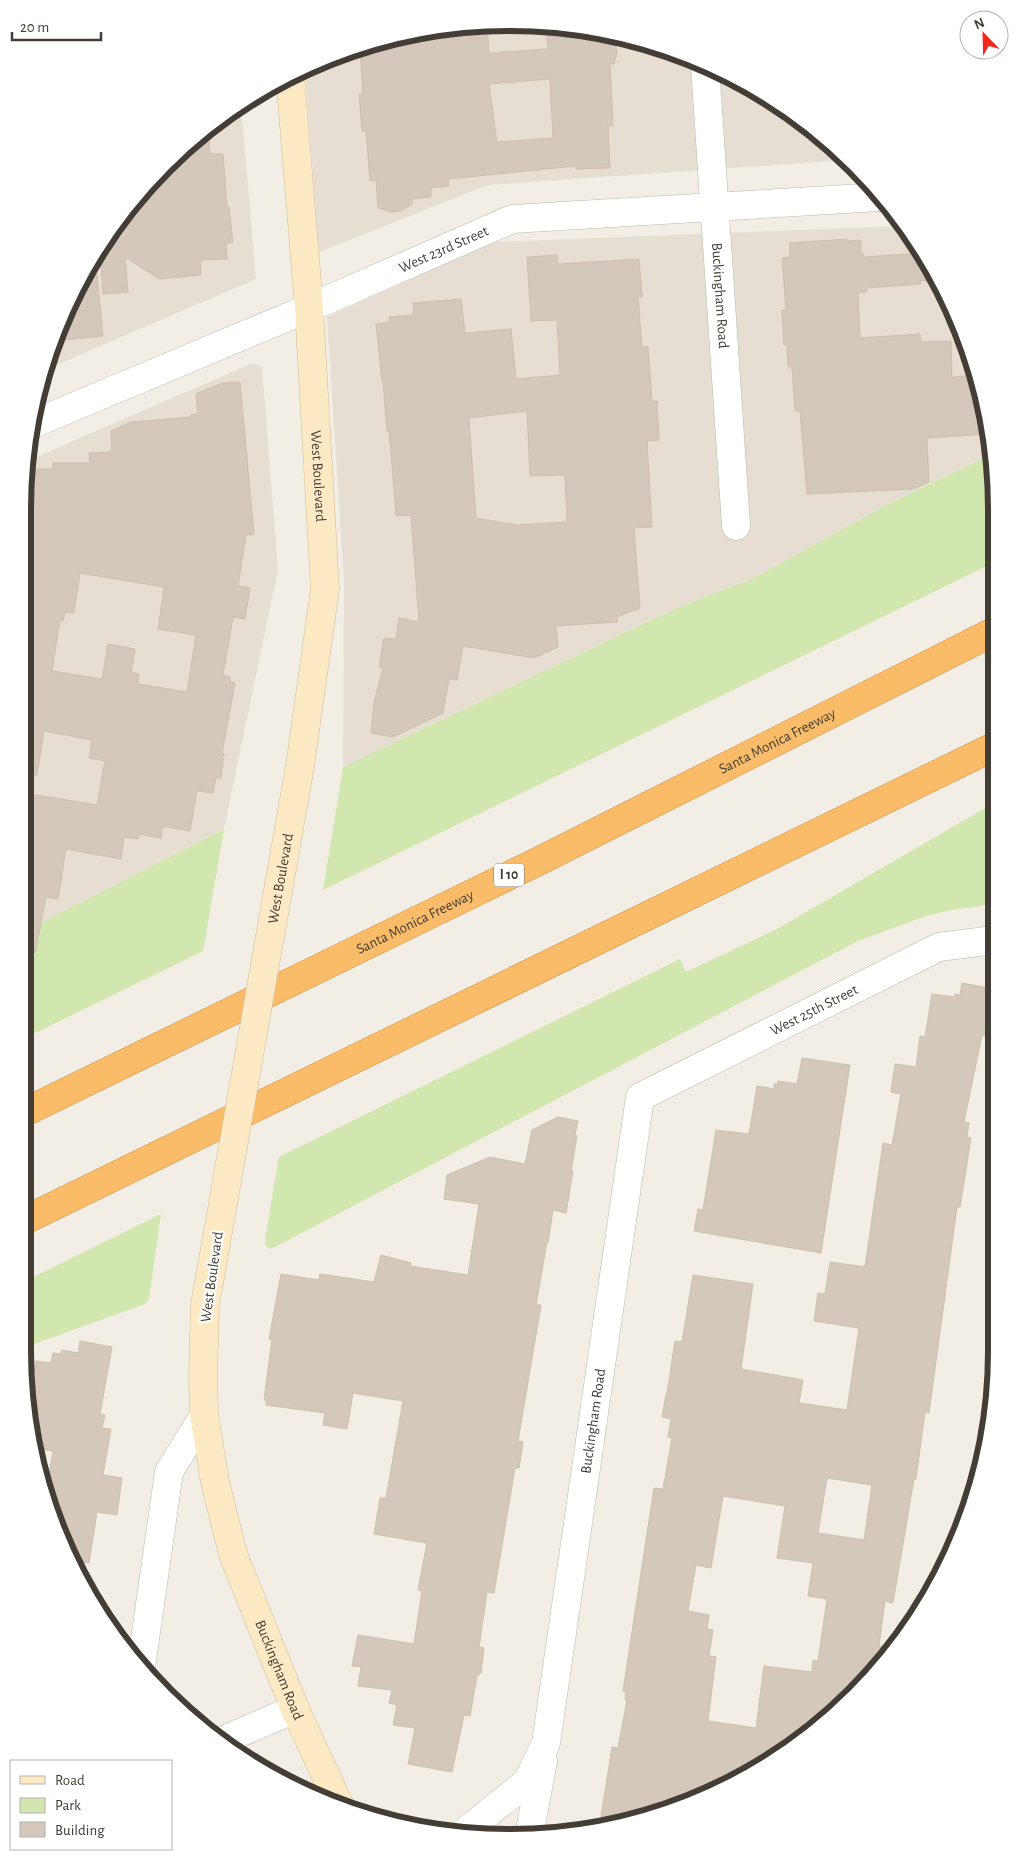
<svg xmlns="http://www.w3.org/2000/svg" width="1019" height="1860" font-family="'Alegreya Sans',sans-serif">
  <rect width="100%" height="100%" fill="#f2ede5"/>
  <path fill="#e6ded3" d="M 478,24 L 573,27 L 666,48 L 753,88 L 847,160 L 488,185 L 319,252 L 305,69 L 384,39 Z
    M 241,106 L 256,279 L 45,370 L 48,353 L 88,266 L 144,188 L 213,123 Z
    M 904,226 L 915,239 L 971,353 L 992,446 L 992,454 L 886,505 L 752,579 L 701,598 L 649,621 L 343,767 L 344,580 L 327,317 L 493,242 Z
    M 253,363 L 262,367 L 278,569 L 224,829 L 23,932 L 24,478 L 27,461 Z"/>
  <path fill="#d2e6af" d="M 992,454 L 993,563 L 323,890 L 343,767 L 649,621 L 701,598 L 752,579 L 886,505 Z
    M 994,803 L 994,904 L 951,910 L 926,916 L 858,941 L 271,1249 L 266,1246 L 265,1240 L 279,1157 L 680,959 L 686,972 L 777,929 Z
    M 224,829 L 203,951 L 23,1039 L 23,932 Z
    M 161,1214 L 149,1299 L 145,1304 L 23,1348 L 23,1282 Z"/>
  <path fill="#d3c8bb" stroke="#cebfae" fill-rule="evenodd" d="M 478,24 L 487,24 L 489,53 L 548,49 L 546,26 L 573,27 L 601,33 L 602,39 L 609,39 L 616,47 L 617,53 L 614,64 L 610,64 L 613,126 L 608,126 L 610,168 L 576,169 L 576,166 L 448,179 L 449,186 L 431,188 L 431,197 L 412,199 L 412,204 L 401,211 L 391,212 L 378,208 L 376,180 L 370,181 L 366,131 L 362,131 L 359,94 L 363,94 L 360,48 L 384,39 L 409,35 L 409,38 L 455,34 L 455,27 ZM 550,79 L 553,138 L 497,142 L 489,84 Z
    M 208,128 L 210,154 L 223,154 L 227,207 L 229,207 L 233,243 L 226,243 L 227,259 L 200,260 L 201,275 L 159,279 L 125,257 L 128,292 L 103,294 L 100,249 L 144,188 Z
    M 847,239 L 847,241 L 861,240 L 861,253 L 864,253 L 864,257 L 921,253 L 935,280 L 920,281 L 921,284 L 866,288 L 867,292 L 858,293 L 860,338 L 920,334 L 921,342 L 951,341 L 952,377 L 976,375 L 990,434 L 927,438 L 929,482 L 913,489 L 807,494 L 800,411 L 795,411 L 792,367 L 788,367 L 787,345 L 784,345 L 782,310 L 786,310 L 782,258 L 790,257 L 790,243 Z
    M 557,255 L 558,264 L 639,259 L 642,297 L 638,297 L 642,347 L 648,347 L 652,401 L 657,401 L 659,440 L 647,441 L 652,527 L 634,528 L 640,608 L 617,617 L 617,622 L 556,626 L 558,647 L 534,658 L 463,646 L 457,680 L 449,679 L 443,713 L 393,737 L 371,733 L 374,702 L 383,668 L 379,667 L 384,638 L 396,639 L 399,618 L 419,622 L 411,515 L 396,516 L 390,439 L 389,431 L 387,432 L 383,381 L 382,381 L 376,324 L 390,322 L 389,317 L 414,315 L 413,303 L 461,299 L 465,333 L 511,329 L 516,379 L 560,375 L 557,320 L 531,321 L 527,257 ZM 527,411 L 530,476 L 565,475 L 567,522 L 516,525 L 476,518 L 469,418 Z
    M 95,256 L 103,336 L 54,341 L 88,266 Z
    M 240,382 L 254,534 L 246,535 L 238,586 L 250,588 L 245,619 L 233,617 L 223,675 L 230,677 L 230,682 L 235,683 L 222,753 L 224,754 L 221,778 L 216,778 L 213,793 L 197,791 L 190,831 L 163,826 L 161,838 L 139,834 L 138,839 L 124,837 L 121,859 L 66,849 L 58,899 L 46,897 L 35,953 L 23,952 L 23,793 L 97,805 L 105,761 L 89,758 L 92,740 L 44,731 L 37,775 L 23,774 L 24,487 L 36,487 L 37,469 L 53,469 L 53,463 L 90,463 L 89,453 L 112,452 L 111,431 L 131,422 L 191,417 L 191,415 L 198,414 L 196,394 L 222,383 ZM 80,573 L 164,587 L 158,629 L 196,635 L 187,692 L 138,684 L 139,674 L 131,672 L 135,649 L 108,644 L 102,679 L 52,671 L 60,620 L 63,621 L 65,612 L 74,613 Z
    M 962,983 L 994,989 L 994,991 L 987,1036 L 982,1035 L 964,1122 L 969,1123 L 967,1137 L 971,1138 L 960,1207 L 957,1207 L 929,1413 L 925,1412 L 916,1479 L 914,1479 L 893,1603 L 885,1601 L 879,1646 L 892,1648 L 876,1671 L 830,1717 L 753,1772 L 695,1801 L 599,1829 L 612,1747 L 618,1748 L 627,1700 L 625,1700 L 626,1692 L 623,1691 L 654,1488 L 663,1489 L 672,1438 L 668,1437 L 671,1419 L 662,1417 L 666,1394 L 667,1394 L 675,1341 L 682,1342 L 693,1275 L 753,1284 L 741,1369 L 803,1380 L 799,1403 L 847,1410 L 859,1328 L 814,1321 L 818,1293 L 825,1294 L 830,1262 L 865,1267 L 883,1143 L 892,1145 L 901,1094 L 891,1092 L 895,1064 L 916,1067 L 920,1036 L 925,1037 L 932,994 L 955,997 L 955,994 L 960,995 ZM 827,1478 L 872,1485 L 864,1540 L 818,1533 ZM 723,1496 L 785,1506 L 777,1558 L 813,1563 L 808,1596 L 827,1599 L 818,1661 L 813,1660 L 812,1672 L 764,1666 L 756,1728 L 708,1721 L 716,1657 L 709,1656 L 713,1630 L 707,1629 L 709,1615 L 688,1611 L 696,1565 L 711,1568 Z
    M 802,1058 L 850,1065 L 821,1253 L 694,1231 L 698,1209 L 703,1210 L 716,1130 L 749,1134 L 757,1086 L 774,1089 L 774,1084 L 778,1084 L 778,1081 L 797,1084 Z
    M 558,1117 L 578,1121 L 575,1135 L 577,1136 L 571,1171 L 573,1171 L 566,1213 L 553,1210 L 548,1243 L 547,1242 L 536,1305 L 541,1305 L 518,1441 L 523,1442 L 519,1468 L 515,1468 L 494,1593 L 487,1592 L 479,1647 L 484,1648 L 481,1673 L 477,1676 L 470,1716 L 464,1715 L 452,1772 L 408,1764 L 415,1728 L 393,1725 L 397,1705 L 389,1703 L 392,1690 L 358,1686 L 361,1667 L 352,1666 L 358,1635 L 414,1644 L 422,1591 L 418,1590 L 427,1543 L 374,1534 L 380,1498 L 386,1498 L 403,1401 L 353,1393 L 347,1429 L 323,1425 L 325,1413 L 266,1405 L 266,1400 L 264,1400 L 272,1339 L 269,1339 L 281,1274 L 319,1280 L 320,1274 L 374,1282 L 381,1255 L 411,1263 L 410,1266 L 468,1275 L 479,1204 L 444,1199 L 447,1175 L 490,1157 L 525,1164 L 532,1130 Z
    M 80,1341 L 112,1347 L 100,1414 L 105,1415 L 102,1428 L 111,1429 L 103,1475 L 122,1478 L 117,1515 L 97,1512 L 89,1563 L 70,1560 L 48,1507 L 46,1493 L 53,1451 L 39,1449 L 30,1398 L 36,1361 L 51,1363 L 53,1353 L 61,1354 L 62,1350 L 78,1353 Z"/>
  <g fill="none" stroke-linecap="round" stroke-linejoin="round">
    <defs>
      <g id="street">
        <path id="s1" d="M 705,66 L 736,526"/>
        <path id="s2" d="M 35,423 L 309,308 L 512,219 L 880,197"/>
        <path d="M 141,1667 L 169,1472 L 204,1415"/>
        <path d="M 221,1741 L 295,1709"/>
        <path id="s3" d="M 462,1834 L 527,1782 L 546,1743 L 640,1097 L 939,947 L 994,940"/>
        <path d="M 529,1836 L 543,1761"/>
      </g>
      <g id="secondary">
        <path id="s4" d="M 290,75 L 309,308 L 325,589 L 300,766"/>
        <path id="s5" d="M 216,1243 L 205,1305 L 203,1376 L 204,1415 L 215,1482 L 233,1554 L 295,1709 L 339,1804"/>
      </g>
      <g id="highway">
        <path id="s6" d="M 23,1113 L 537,862 L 993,632"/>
        <path d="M 23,1221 L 993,747"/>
      </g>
    </defs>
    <use href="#street" stroke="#c0b7ab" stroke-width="29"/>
    <use href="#secondary" stroke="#d1bc96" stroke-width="29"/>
    <use href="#highway" stroke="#d98f38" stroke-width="29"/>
    <use href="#street" stroke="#fff" stroke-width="28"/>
    <use href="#secondary" stroke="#fdeac4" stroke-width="28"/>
    <use href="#highway" stroke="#fabc68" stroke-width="28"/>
    <defs>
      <g id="secondary-bridge">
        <path id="s7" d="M 216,1243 L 300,766"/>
      </g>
    </defs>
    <use href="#secondary-bridge" stroke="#d1bc96" stroke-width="29" stroke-linecap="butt"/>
    <use href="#secondary-bridge" stroke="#fdeac4" stroke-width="28"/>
  </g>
  <g text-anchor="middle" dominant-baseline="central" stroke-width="4" stroke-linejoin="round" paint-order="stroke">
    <rect fill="#fff" stroke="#7c7772" stroke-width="1" x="494" y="863.5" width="30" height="23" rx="4"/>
    <g font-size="14" font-weight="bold" fill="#443d35">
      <text x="509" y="875">I 10</text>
    </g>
    <g font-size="15" fill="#443d35" stroke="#fff">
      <text stroke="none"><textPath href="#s2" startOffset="444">West 23rd Street</textPath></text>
      <text stroke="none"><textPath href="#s1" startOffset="230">Buckingham Road</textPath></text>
      <text stroke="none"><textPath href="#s4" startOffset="402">West Boulevard</textPath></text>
      <text stroke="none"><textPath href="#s6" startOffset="841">Santa Monica Freeway</textPath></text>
      <text stroke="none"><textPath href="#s7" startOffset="370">West Boulevard</textPath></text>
      <text stroke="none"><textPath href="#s6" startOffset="436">Santa Monica Freeway</textPath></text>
      <text stroke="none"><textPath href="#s3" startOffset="974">West 25th Street</textPath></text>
      <text transform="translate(212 1277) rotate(-82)">West Boulevard</text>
      <text stroke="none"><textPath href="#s3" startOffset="452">Buckingham Road</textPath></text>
      <text stroke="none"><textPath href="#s5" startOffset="440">Buckingham Road</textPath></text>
    </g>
  </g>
  <path d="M0 0H1019V1860H0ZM509 31H510A478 478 0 0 1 988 509V1351A478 478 0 0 1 510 1829H509A478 478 0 0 1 31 1351V509A478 478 0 0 1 509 31Z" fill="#fff" fill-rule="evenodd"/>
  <path fill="none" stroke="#443d35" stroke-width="6" d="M509 31H510A478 478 0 0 1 988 509V1351A478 478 0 0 1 510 1829H509A478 478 0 0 1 31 1351V509A478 478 0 0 1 509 31Z"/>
  <rect x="10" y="1760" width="162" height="90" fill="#ffffff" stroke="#b4b1ae"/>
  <rect x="20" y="1776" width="25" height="8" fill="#fdeac4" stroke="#b4b1ae"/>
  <text x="55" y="1785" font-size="15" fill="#443d35">Road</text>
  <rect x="20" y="1798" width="25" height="15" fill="#d2e6af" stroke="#b4b1ae"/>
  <text x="55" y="1810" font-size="15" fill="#443d35">Park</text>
  <rect x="20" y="1822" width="25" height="15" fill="#d3c8bb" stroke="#b4b1ae"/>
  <text x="55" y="1835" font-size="15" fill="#443d35">Building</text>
  <g transform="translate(984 35) rotate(337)"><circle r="24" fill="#ffffff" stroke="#b4b1ae"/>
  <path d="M0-4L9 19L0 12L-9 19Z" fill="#f5261a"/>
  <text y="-8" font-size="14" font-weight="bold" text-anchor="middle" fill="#443d35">N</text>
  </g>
  <path d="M12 32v8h89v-8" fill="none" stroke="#443d35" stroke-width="2.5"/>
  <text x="20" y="32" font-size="15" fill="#443d35" stroke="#ffffff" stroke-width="4" paint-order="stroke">20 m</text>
</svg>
